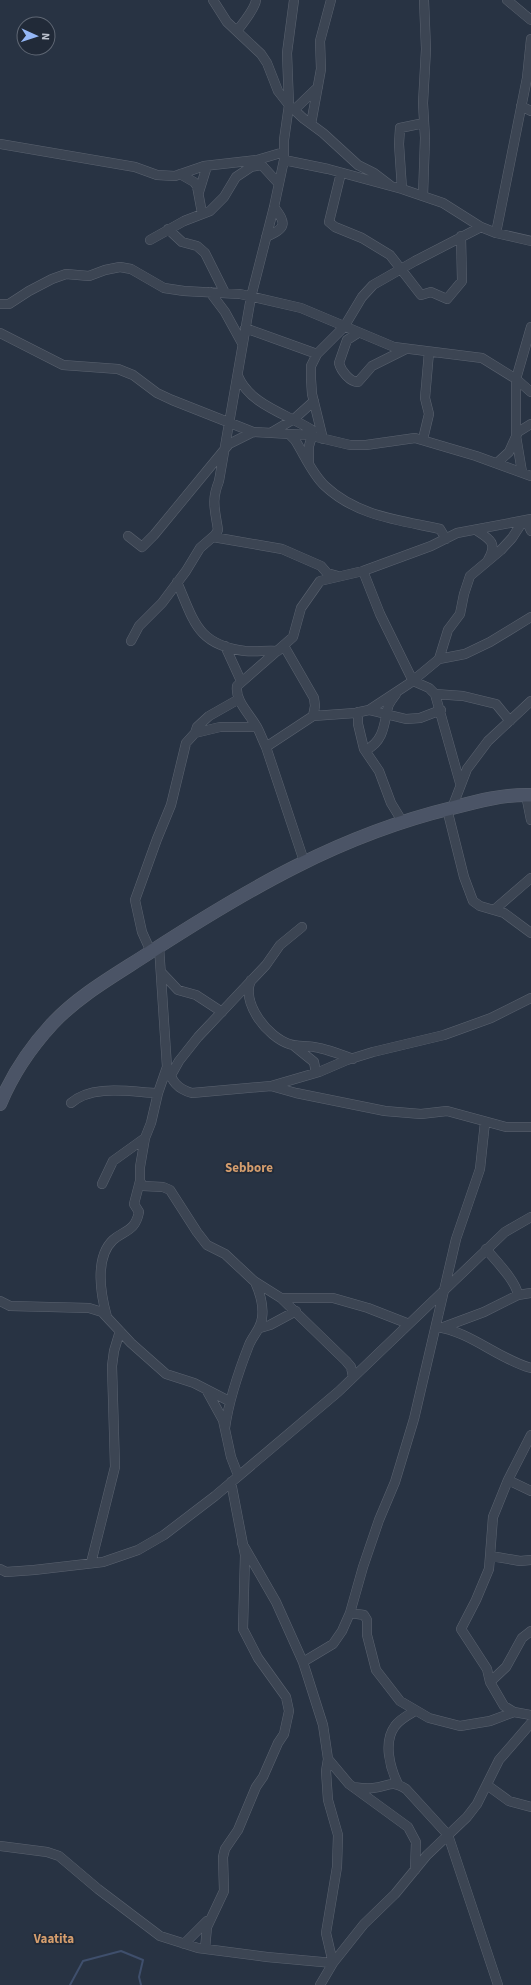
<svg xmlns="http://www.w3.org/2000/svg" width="531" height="1985" font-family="'Source Sans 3',sans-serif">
  <rect width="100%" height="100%" fill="#283343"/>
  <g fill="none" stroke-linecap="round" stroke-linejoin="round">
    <path stroke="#3f4f6c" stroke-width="2" d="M 70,1985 L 83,1961 L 121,1951 L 143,1960 L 139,1977 L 141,1985"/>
    <defs>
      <path id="minor" d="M 213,0 L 227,22 L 261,54 L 267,63 L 278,91 L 289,105 L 304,119 L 323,133 L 358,165 L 374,173 L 391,186
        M 507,0 L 531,20
        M 237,31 C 243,23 255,9 256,0
        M 521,106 L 531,111
        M 294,110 L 318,87
        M 311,124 L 321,69 L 320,41 L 331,0
        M 0,144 L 135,167 L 157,175 L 175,176 L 204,166 L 257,160 L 284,152
        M 284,160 L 328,169 L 402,189 L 443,203 L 481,227 L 496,233 L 531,241
        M 258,161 L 279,184
        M 341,173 L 329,222 L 335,227 L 362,238 L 390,255 L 421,295 L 431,292 L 447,299 L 462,281 L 461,236
        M 180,174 L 194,182 L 197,186 L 202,213
        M 402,189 L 399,144 L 400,128 L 424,123
        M 199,192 L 207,166
        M 423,196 L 425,138 L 423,103 L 426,49 L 424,0
        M 168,229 L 182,242 L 197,246 L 205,253 L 225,293
        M 496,233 L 527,78 L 531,39
        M 266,237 C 286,228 287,224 274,207
        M 150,240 L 184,221 L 210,211 L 224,197 L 236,177 L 251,167 L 261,165
        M 210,292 L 225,312 L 242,343
        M 0,304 L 9,304 L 29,291 L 52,279 L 66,274 L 89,276 L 105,270 L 120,267 L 131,269 L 164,288 L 184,291 L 240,294 L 301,308 L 394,347 L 482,358 L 516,379 L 531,392
        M 245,328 L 317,354
        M 0,333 L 63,365 L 118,369 L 133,375 L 157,393 L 172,400 L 253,432 L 308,435 L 350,445 L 366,445 L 415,438 L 476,456 L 531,476
        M 358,333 L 347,340 L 339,363 C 341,371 350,382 358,382 L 372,366 L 406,349
        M 238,376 C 250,405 287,414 312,430 L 312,436 L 309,446 L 309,463
        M 272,432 L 294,419 L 314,401
        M 289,434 L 295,440 C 304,454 312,474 325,486 C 357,516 399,520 440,529 L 446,539
        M 323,439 L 312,394 L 311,379 L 311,366 L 317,354 L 344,327 L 362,297 L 373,285 L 415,261 L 481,227
        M 423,439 L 429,414 L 425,398 L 429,352
        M 497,463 L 509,452 L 518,432 L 531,424
        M 522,472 L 516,436 L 516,379 L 531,327
        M 526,520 L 531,531
        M 476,530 C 490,539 498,543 488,560
        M 128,536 L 142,547 L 154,535 L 229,444 L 253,432
        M 213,537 L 282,549 L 321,566 L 327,573 L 338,576
        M 363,571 L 380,614 L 413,681 L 429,688 L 435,694 L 460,783
        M 177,582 C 194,621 197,645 245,651 C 256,652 267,650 278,651
        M 131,641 L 139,626 L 162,603 L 186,571 L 200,548 L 215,535 L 218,530 C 215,509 211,501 219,481 L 251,297 L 274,207 L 284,160 L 284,140 L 289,105 L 287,53 L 294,0
        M 225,646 L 241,681
        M 284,646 L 314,698 L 315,706 L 313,716
        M 439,659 L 448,630 L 460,614 L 464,594 L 470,576 L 501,550 L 512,538 L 523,521
        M 435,694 L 463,696 L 496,704 L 510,721
        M 369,710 L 410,683 L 439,659 L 465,654 L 490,642 L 531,617
        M 358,712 L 358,724 L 364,749 L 379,771 L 391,803 L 402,821
        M 195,733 L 220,727 L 257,727
        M 266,747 L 313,716 L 355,713 L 369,710 L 406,719 L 420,718 L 441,710
        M 366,750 C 384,741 384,724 388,707 C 389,703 393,698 396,694
        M 526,795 L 531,820
        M 452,808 L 467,769 L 488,741 L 531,701
        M 447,809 L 464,877 L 473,901 L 480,906 L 504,913 L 531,933
        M 304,861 L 266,747 C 263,741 261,735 258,729 C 251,715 235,702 237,686 L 293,637 L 301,608 L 320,581 L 363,571 L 431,546 L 457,533 L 531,519
        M 494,910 L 531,878
        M 159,946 L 167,1067 C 172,1081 177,1089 192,1093 L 271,1086 L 319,1072 L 347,1060 L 373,1052 L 444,1035 L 491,1018 L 531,998
        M 151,952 L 142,932 L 135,900 L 157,839 L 171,805 L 186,743 L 195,733 L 197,727 L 209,716 L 239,699
        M 161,972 L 178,990 L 196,995 L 222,1012
        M 251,980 C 241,1004 268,1037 289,1044 C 297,1047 306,1045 314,1047 C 327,1049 340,1054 353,1059
        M 293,1045 L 314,1062 L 316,1073
        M 170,1077 L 179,1061 L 198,1037 L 266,965 L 280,945 L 302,927
        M 271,1086 L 296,1093 L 385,1111 L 421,1114 L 447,1111 L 506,1127 L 531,1127
        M 71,1103 C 92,1084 131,1092 158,1093
        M 140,1181 L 143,1186 L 163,1187 L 170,1190 L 197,1232 L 207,1245 L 225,1254 L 254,1281 L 281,1298 L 346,1361 L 351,1367 L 353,1377
        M 102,1184 L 113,1161 L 145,1138
        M 486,1249 C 496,1261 516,1281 518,1295
        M 281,1298 L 333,1298 L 368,1308 L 409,1324
        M 0,1301 L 10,1306 L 89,1308 L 102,1312 L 131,1343 L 166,1374 L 194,1383 L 229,1401
        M 107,1317 C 101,1296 94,1258 113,1240 C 124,1230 135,1232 139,1212 L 134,1204 L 140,1181 L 140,1167 L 145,1138 L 151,1123 L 158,1093 L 167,1067
        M 436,1327 C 470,1331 498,1359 531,1368
        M 260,1328 L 270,1325 L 296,1311
        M 441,1328 L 484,1312 L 518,1295 L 531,1293
        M 207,1391 L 223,1420 L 231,1457 L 238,1475
        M 225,1428 C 229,1399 238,1373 249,1345 C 253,1335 261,1329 262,1318 C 264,1305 260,1293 255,1282
        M 531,1435 L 508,1480 L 493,1517 L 489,1569 L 476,1600 L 461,1629 L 487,1669 L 490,1682 L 504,1706 L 514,1712 L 531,1715
        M 508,1480 L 531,1491
        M 491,1556 L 520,1561 L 531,1560
        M 91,1563 L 115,1467 L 112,1366 L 114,1351 L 120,1331
        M 0,1569 L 6,1572 L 34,1570 L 103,1562 L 138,1550 L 164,1535 L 215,1496 L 338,1392 L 505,1232 L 531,1217
        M 350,1613 L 364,1615 L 367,1620 L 367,1635 L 376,1670 L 400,1701 L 429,1718 L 460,1726 L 490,1721 L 514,1712
        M 303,1662 L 333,1644 L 342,1631 L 350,1613 L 363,1567 L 379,1520 L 395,1482 L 414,1419 L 456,1239 L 480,1169 L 485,1122
        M 490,1682 L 506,1667 L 522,1638 L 531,1631
        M 328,1759 L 349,1784 L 408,1827 L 416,1842 L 415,1870
        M 398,1784 C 390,1768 383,1742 395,1726 C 400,1719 408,1715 415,1711
        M 487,1785 L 509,1801 L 531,1807
        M 353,1787 C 360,1788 366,1789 373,1788 C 389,1787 390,1779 406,1789 L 448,1835 L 498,1985
        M 0,1846 L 47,1852 L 59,1856 L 98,1889 L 160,1936 L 198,1948 L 267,1957 L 333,1963 L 326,1933 L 337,1867 L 338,1835 L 328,1800 L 326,1771 L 328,1759 L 323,1725 L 303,1662 L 276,1602 L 242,1543
        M 184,1944 L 207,1921
        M 205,1949 L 207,1927 L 224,1891 L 223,1857 L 225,1849 L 238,1830 L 256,1787 L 263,1777 L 278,1743 L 284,1734 L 289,1711 L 286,1697 L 258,1658 L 243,1629 L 245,1555 L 231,1482
        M 320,1985 L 333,1963 L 364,1924 L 395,1894 L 427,1855 L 467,1817 L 477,1804 L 499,1760 L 531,1723"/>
      <path id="secondary" d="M 0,1104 C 12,1075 30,1048 52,1024 C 80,994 117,974 152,951 C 248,889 340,835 452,808 C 478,801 505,794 531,795"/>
    </defs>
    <use href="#minor" stroke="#5b6370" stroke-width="10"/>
    <use href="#secondary" stroke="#5b6370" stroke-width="14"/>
    <use href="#minor" stroke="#3c4553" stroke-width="9"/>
    <use href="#secondary" stroke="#4b5466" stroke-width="13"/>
  </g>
  <g text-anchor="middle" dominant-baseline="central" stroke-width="3.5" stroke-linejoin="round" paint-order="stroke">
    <g font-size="13" font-weight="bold" fill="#d49d6d" stroke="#212a38">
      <text x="249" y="1168">Sebbore</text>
      <text x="54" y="1939">Vaatita</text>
    </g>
  </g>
  <g transform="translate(36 36) rotate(93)"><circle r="19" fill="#212a38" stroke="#5e6673"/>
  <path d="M0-3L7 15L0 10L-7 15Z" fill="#95b7f6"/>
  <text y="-6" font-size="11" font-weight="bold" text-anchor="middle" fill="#bac0cc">N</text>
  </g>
</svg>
